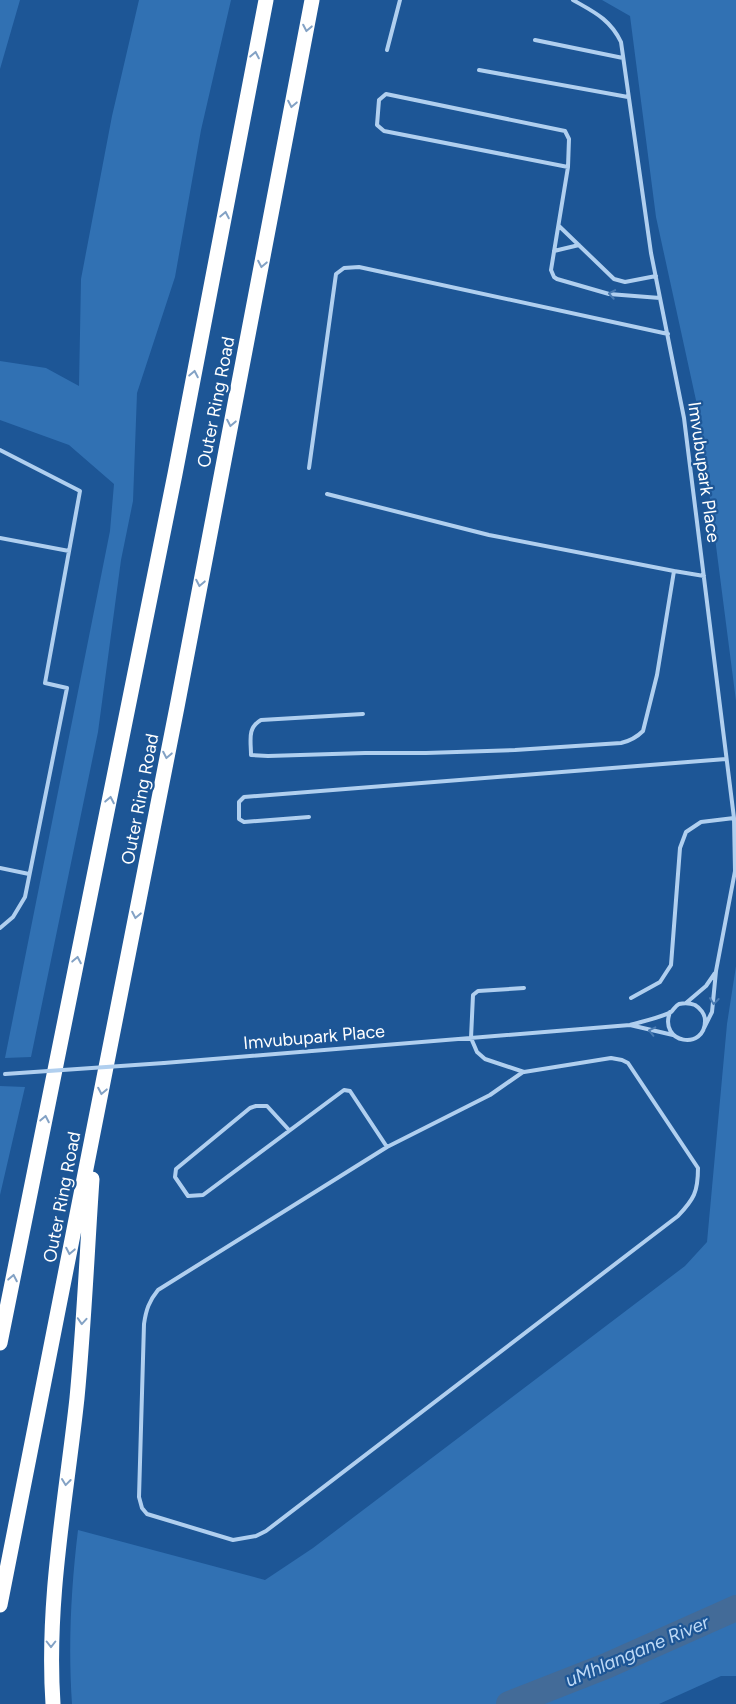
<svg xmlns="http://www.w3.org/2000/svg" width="736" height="1704" font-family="Figtree,sans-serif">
  <rect width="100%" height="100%" fill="#1d5696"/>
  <path fill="#3171b3" d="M 0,0 L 20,0 L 0,69 Z
    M 139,0 L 231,0 L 201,130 L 175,277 L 137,393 L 133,501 L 121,560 L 98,732 L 31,1057 L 5,1058 L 110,531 L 114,484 L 69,445 L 0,420 L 0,361 L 46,368 L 79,386 L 81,279 L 112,116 Z
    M 602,0 L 736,0 L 736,701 L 699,414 L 656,217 L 630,16 Z
    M 736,966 L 736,1676 L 721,1676 L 659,1704 L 72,1704 C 68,1646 71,1588 78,1530 L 265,1580 L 313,1548 L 685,1266 L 707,1242 L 727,1024 Z
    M 0,1086 L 25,1087 L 0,1195 Z"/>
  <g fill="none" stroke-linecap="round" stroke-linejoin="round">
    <path stroke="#436b98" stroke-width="26" d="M 509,1704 L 606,1666 L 736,1608"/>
    <path stroke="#b0cfef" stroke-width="4" d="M 573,0 C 594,12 610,19 621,42 L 651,253 L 684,418 L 734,818 L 735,871 L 716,971 L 712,1012 L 704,1028
      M 535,40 L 623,58
      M 387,50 L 400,0
      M 479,70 L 628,97
      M 568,167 L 569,139 L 565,131 L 386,94 L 379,100 L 377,125 L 384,131 L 568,167 L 551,270 L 554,277 L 557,279 L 609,294 L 660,298
      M 559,226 L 614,279 L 625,282 L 656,276
      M 554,251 L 579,245
      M 0,450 L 80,491 L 45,683 L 67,688 L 25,897 L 13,917 L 0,928
      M 309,468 L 336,274 L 344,268 L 359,267 L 668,334
      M 327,494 L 489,535 L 674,571
      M 0,538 L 69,551
      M 363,714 L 261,720 C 247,728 251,740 251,755 L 268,756 L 365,753 L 426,753 L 515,750 L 621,743 C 630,741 636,738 643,731 L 657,675 L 674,571 L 704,576
      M 309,817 L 244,822 L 239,819 L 239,802 L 244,797 L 726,759
      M 0,868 L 29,874
      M 631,998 L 660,982 L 671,965 L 680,848 L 686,832 L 701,822 L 734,818
      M 686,1003 L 706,986 L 715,973
      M 630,1025 L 673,1035
      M 164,1063 L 630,1025 C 640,1022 663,1017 671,1012 C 674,1009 675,1006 679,1004 C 684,1003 690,1003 695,1005 C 700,1008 705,1014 705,1020 C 706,1051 658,1044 670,1012
      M 289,1130 L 267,1106 L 256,1106 L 250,1108 L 176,1169 L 175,1177 L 188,1196 L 203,1195 L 344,1090 L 350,1091 L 387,1147 L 158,1290 C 149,1301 146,1310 144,1324 L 139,1497 L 142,1508 L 147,1514 L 233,1540 L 256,1536 L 266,1531 L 678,1216 C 694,1199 698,1192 698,1168 L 628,1063 L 622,1060 L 611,1058 L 524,1072 L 485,1059 L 477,1052 L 471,1038 L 473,995 L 478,991 L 524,988
      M 387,1147 L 490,1095 L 523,1072"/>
    <path stroke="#fff" stroke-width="15" d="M 0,1343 L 175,474 L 266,0
      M 0,1605 L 177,707 L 312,0
      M 53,1704 C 46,1601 66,1500 77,1398 C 84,1325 87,1252 92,1179"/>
    <path stroke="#b0cfef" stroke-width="4" d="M 5,1074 L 164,1063"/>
  </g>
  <defs><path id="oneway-chevron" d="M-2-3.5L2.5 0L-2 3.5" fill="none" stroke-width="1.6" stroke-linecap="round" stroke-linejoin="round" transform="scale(1.25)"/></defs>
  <g stroke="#83a2c5">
    <use href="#oneway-chevron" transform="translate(307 28) rotate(101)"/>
    <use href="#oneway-chevron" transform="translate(255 55) rotate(-79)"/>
    <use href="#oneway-chevron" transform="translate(292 104) rotate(101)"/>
    <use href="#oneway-chevron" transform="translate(225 215) rotate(-79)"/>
    <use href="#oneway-chevron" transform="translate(262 264) rotate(101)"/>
    <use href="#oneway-chevron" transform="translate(194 374) rotate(-79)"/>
    <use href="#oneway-chevron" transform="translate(231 423) rotate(101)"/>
    <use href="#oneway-chevron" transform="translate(200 583) rotate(101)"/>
    <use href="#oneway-chevron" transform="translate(167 755) rotate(101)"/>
    <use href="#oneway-chevron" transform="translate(110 800) rotate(-79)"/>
    <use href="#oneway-chevron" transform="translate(136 915) rotate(101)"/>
    <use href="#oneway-chevron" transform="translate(77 960) rotate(-79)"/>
    <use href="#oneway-chevron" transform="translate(102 1091) rotate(101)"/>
    <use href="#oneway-chevron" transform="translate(45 1119) rotate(-79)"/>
    <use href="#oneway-chevron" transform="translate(70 1251) rotate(101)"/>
    <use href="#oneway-chevron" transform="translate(13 1278) rotate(-79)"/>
    <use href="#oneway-chevron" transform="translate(82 1321) rotate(94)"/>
    <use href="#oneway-chevron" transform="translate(66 1482) rotate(97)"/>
    <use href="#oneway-chevron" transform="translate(51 1644) rotate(90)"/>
  </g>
  <g stroke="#497ab1">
    <use href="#oneway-chevron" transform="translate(612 294) rotate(-170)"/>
    <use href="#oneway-chevron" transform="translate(714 1001) rotate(97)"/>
    <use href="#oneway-chevron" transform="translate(652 1031) rotate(-167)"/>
  </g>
  <g text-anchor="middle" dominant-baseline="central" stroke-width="4.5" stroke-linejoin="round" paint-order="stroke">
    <g font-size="18" fill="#fff" stroke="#1d5696">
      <text transform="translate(216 402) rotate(-79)">Outer Ring Road</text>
      <text transform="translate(704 472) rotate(82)">Imvubupark Place</text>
      <text transform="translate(140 799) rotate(-79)">Outer Ring Road</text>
      <text transform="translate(314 1037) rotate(-5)">Imvubupark Place</text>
      <text transform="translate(62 1197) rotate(-79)">Outer Ring Road</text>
    </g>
    <g font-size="19" font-style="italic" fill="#bdd9f6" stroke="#1d5696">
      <text transform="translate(637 1651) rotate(-23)">uMhlangane River</text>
    </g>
  </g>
</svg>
